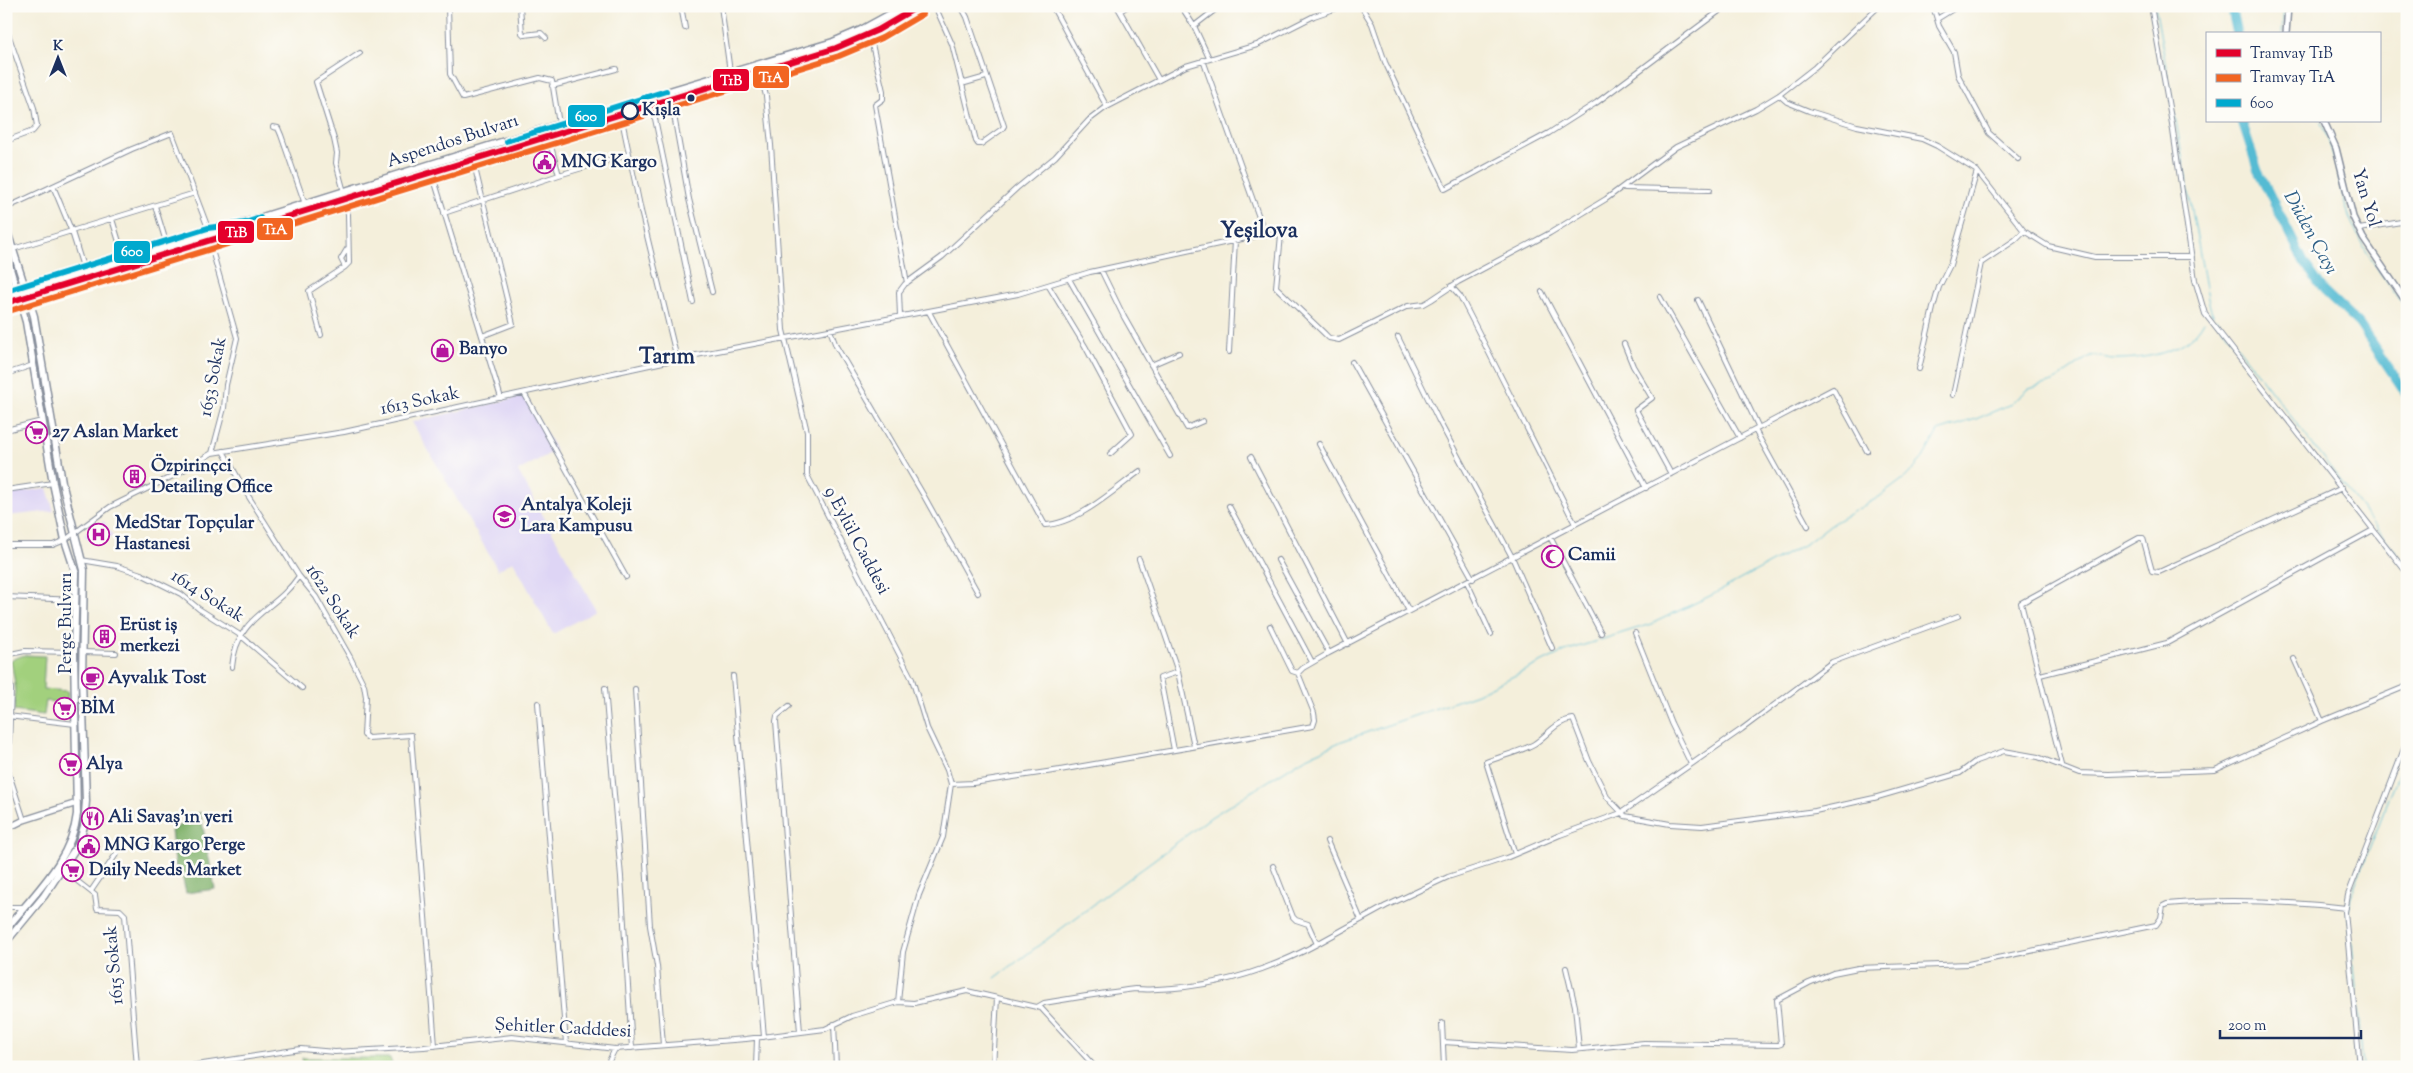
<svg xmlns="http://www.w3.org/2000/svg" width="2413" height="1073" font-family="'Sorts Mill Goudy',serif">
  <rect width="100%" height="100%" fill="#fdfcf7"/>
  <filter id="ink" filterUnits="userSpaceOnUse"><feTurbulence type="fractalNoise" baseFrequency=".02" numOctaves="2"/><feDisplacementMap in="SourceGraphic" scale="10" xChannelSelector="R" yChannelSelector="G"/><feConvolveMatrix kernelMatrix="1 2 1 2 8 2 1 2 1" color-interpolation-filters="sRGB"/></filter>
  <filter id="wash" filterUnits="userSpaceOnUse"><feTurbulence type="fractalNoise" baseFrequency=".0096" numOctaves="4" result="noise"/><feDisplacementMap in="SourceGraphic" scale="20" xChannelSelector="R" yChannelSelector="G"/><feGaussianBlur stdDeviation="1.12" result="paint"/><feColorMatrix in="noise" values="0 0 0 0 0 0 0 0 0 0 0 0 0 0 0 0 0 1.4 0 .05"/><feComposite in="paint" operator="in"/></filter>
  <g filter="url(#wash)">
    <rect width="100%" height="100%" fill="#f4efdb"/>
    <path fill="#ded5f5" d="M 524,396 L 556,450 L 518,471 L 596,610 L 553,634 L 513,561 L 498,570 L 412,422 Z
      M 47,488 L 54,511 L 6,516 L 6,494 Z
      M 104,521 L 113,536 L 99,545 L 94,539 L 90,542 L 84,535 Z"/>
    <path fill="#a2d07d" stroke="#5e806e" d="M 24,655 L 45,656 L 43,689 L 68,691 L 67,703 L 46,701 L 44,715 L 14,711 L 15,684 L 11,660 Z
      M 302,1058 L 390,1058 L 393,1067 L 304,1067 Z"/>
    <path fill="#81b26c" stroke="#4e7065" d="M 200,812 L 215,889 L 186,893 L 181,871 L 176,870 L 171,831 Z"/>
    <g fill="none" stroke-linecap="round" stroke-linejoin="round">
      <path stroke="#55bbd3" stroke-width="1" d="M 2155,6 L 2209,304 L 2213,315
        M 2282,34 L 2284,6
        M 2320,121 C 2337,154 2337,183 2349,216 C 2362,251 2386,280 2407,311
        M 2216,319 L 2407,567
        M 995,978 L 1211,817 L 1305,758 L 1342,741 L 1477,694 L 1565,651 L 1651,624 L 1712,595 L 1807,543 L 1830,525 L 1879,497 L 1906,477 L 1923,458 L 1938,431 L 1976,419 L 2011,404 L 2029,389 L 2052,382 L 2090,356 C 2100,355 2109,360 2120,359 C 2152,358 2188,351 2204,321
        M 2363,1067 L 2349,910 L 2351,896 L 2407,752"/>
      <path stroke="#55bbd3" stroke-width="9" d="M 2231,6 L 2237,34
        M 2242,121 L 2258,171 L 2304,262 L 2324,291 L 2359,324 L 2407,395"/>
    </g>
  </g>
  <g filter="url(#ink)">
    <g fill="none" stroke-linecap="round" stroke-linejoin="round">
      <defs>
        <path id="minor" d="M 448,6 L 450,74 L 463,98 L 540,78 L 552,81 L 559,124
          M 520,6 L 522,33 L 524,35 L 541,33 L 546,38
          M 681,6 L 685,28
          M 721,6 L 730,72
          M 935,6 L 952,44 L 961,80 L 965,83 L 986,77
          M 961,6 L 967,17 L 1004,126 L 1002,129 L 981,144 L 978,144 L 976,141 L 961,80
          M 1052,6 L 1107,107
          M 1117,6 L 1159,80
          M 1181,6 L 1194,26 L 1209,58
          M 1361,6 L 1372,24 L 1385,62 L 1445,189 L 1549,133 L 1596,103 L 1726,6
          M 1933,6 L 1939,26 L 1954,52 L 1958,75 L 1989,133 L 2018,159
          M 2151,6 L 2172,124 L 2195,280 L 2205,314 L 2407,573
          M 1120,11 L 1128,6
          M 1937,19 L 1958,6
          M 1194,26 L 1220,6
          M 6,28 L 34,108 L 37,126 L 33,131 L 6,141
          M 871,40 L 883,91 L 883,99 L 875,105 L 907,283
          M 761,76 L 766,96 L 771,145 L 783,330 L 807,432 L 807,475 L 912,679 L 927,728 L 947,770 L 951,784 L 943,837 L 919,895 L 903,952 L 898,1002
          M 552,86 L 616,69
          M 1779,95 L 1787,102 L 1809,111 L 1857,126 L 1922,139 L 1937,146 L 1977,171 L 2024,231 L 2048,246 L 2095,257 L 2192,257
          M 672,104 L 689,199 L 712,292
          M 653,109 L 693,302
          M 622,120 L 641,211 L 677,359
          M 273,127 L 278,128 L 281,135 L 305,204
          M 474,164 L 513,324 L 482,336
          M 559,175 L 629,154
          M 433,176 L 501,398
          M 53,186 L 72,232 L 83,267
          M 1625,188 L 1710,190
          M 344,192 L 336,163 L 337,153 L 334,139 L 316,82 L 360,53
          M 345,204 L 348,214 L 349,263 L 345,267 L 341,259 L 347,249
          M 155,206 L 166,242
          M 6,208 L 132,149 L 172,133 L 208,228
          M 444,213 L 559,175 L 550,143
          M 112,219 L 123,255
          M 2359,229 L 2407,221
          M 1265,234 L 1281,235 L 1276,287 L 1324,333 L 1329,338 L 1339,340 L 1408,306 L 1424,304 L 1431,300 L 1458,282 L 1550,233 L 1606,199 L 1676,147 L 1756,109 L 1779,95 L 1815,67 L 1879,6
          M 13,249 L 195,193
          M 1101,270 L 1124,317 L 1187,428 L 1203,421
          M 1069,279 L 1170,456
          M 1048,285 L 1085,346 L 1132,434 L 1110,454
          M 1451,286 L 1460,296 L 1477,329 L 1575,524
          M 1542,292 L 1646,488
          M 1660,297 L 1740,438
          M 1698,300 L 1759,428
          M 929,312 L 1045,525 C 1077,524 1115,489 1140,471
          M 900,316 L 899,292 L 905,284 L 942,257 L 1017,188 L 1055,157 L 1089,120 L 1105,108 L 1186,66 L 1257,45 L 1314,16 L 1343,6
          M 830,330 L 836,346 L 924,496 L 978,593
          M 321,335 L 309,291 L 345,267
          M 1398,337 L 1438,419 L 1512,557 L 1552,648
          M 1624,344 L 1633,366 L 1652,398 L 1636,410 L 1671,474
          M 1229,352 L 1235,240
          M 1352,362 L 1473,579
          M 1151,365 L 1179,353
          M 1919,369 L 1933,308 L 1939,287 L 1950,265 L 1977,171
          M 6,374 L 33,365
          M 524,393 L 626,577
          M 1953,395 L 1981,263 L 2015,240 L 2024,231
          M 6,430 L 42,421
          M 1755,430 L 1808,526
          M 1319,444 L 1409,611
          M 223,451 L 247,494 L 299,576 L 316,597 L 350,657 L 364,685 L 366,697 L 364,735 L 368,738 L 411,735 L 435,1046
          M 212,453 L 224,408 L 226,385 L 237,338 L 212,250
          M 1251,457 L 1348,644
          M 6,490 L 53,483
          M 1229,506 L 1312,662
          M 1550,537 L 1601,633
          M 6,545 L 53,545 L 65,540 L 110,507 L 177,474 L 212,453 L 344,432 L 686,357 L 1018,294 L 1090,272 L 1265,234 L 1203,60
          M 1139,559 L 1178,672 L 1194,746
          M 81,560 L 117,566 L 141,574 L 181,594 L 199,609 L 240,635 L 302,688
          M 1278,560 L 1329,653
          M 1467,582 L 1491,634
          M 6,597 L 76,600
          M 1635,633 L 1671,723 L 1691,764
          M 82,652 L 116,653
          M 6,655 L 25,651 L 74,652
          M 2294,659 L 2322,721
          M 6,661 L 11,689 L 8,771 L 24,820
          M 232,667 C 237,614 274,613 299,576
          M 1298,673 L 1303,668 L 1329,653 L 1833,389 L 1867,451
          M 2040,675 L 2167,643 L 2373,530
          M 733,676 L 764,1037
          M 605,688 L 621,877 L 632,1048
          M 635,689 L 650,926 L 657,966 L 663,1045
          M 538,703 L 566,1043
          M 789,706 L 777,716 L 776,721 L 800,1032
          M 8,716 L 75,724
          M 1174,750 L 1160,678 L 1178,672
          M 2062,765 L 2021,603 L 2139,538 L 2143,538 L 2152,571 L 2159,572 L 2342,488
          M 951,784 L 973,783 L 1060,770 L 1313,726 L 1315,720 L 1314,713 L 1298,673 L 1292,671 L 1289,665 L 1270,626
          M 1327,841 L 1361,920
          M 1515,854 L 1486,762 C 1502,756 1520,752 1534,744 C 1548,735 1556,721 1573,719 L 1589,761 L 1607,797 L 1625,816 L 1670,824 L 1702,826 L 1815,811 L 1874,798 L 1960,773 L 1976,761 L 2004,751 L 2038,757 L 2079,773 L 2108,774 L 2215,770 L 2322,721 L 2407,686
          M 1273,866 L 1293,917 L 1296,920 L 1308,924 L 1317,944 L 1386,906 L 1448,877 L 1506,858 L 1560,835 L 1621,813 L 1742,729 L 1832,662 L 1958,616
          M 63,870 L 95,895 L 97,909 L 120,910 L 125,915 L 137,1067
          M 91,891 L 117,853 L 117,849
          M 6,907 L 24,907
          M 1566,968 L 1575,1006 L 1579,1049
          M 1037,1007 L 1044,1003 C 1074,998 1104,993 1135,989 C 1142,989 1150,990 1157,989 C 1214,987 1268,971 1317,944
          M 1442,1023 L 1444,1067
          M 834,1024 L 836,1067
          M 1443,1042 L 1572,1050 L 1644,1043 L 1778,1045 L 1781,1044 L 1777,1000 L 1809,983 L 1833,973 L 1858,968 L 1968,964 L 2156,925 L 2161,918 L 2163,906 L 2167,904 C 2228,898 2286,901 2346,908
          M 183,1067 L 301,1049 L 335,1052 L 424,1047 L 512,1037 L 615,1049 L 746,1039 L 825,1029 L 852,1016 L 898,1002 L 914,1003 L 967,991 L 1041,1008 L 1095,1067
          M 606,1067 L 615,1049
          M 756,1067 L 757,1038
          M 993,1067 L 997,998
          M 2360,1067 L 2345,912 L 2348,895 L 2407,741"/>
        <path id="tertiary" d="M 2286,34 L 2288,6
          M 2324,121 L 2336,148 L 2353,217 L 2363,238 L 2407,303
          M 6,829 L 24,820 L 77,803"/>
        <path id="primary" d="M 6,228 L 34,316 L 62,482 L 84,570 L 82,679 L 86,801 L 84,826 L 79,843 L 44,896 L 6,942
          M 6,255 L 26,322 L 53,483 L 65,540 L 76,574 L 74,652 L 77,814 C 72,860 34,894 6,929
          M 115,263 L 559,124 L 833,42 L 861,30 L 905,6
          M 118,274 L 842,52 L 871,40 L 928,6
          M 6,291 L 208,228 L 226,226
          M 6,313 L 223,245"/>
      </defs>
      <use href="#minor" stroke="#888f9c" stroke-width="6"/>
      <use href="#tertiary" stroke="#888f9c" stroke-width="8"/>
      <use href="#primary" stroke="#888f9c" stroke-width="9"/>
      <use href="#minor" stroke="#fff" stroke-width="4"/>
      <use href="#tertiary" stroke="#fff" stroke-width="5"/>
      <use href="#primary" stroke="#fff" stroke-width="6"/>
      <defs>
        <path id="primary-bridge" d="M 6,297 L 115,263
          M 6,308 L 118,274"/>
      </defs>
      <use href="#primary-bridge" stroke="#888f9c" stroke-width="9" stroke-linecap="butt"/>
      <use href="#primary-bridge" stroke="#fff" stroke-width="6"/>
      <defs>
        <path id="bus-1" d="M 507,141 L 666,91
          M 6,291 L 208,228 L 245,223 L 260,218
          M 6,313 L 212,250 L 250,233 L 842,52 L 871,40 L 928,6"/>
      </defs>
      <use href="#bus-1" stroke="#fdfcf7" stroke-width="10"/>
      <use href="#bus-1" stroke="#00a9ce" stroke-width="6"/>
      <defs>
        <path id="tram-1" d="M 6,303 L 836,48 L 878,30 L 919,6"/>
        <path id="tram-2" d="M 9,311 L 839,56 L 882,38 L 923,14"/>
      </defs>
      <use href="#tram-1" stroke="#fdfcf7" stroke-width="10"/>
      <use href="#tram-2" stroke="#fdfcf7" stroke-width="10"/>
      <use href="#tram-1" stroke="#e4002b" stroke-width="6"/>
      <use href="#tram-2" stroke="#f26522" stroke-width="6"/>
    </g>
  </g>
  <defs>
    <symbol id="civic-ring" viewBox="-11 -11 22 22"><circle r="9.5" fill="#fdfcf7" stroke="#b5179e" stroke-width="1.5"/><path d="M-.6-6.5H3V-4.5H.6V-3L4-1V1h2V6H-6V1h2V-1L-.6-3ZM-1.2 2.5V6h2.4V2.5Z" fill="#b5179e"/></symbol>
    <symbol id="shop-ring" viewBox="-11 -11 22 22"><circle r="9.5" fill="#fdfcf7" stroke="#b5179e" stroke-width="1.5"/><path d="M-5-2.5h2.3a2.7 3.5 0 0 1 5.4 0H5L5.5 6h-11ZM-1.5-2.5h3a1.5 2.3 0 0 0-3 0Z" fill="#b5179e"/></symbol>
    <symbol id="supermarket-ring" viewBox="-11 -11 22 22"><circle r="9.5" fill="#fdfcf7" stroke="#b5179e" stroke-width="1.5"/><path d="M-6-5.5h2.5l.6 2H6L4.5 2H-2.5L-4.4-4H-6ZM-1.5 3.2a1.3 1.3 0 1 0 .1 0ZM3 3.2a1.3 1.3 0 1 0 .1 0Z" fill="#b5179e"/></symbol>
    <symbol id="building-ring" viewBox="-11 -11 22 22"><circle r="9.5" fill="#fdfcf7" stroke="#b5179e" stroke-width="1.5"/><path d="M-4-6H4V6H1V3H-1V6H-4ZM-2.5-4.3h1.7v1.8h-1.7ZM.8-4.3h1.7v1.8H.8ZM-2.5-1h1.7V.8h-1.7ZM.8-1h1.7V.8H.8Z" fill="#b5179e"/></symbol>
    <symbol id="school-ring" viewBox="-11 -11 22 22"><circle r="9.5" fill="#fdfcf7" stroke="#b5179e" stroke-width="1.5"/><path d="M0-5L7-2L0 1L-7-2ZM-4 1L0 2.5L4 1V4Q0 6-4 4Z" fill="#b5179e"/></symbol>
    <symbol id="hospital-ring" viewBox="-11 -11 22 22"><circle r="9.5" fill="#fdfcf7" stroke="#b5179e" stroke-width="1.5"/><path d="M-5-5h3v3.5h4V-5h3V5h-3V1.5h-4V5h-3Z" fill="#b5179e"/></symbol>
    <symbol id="mosque-ring" viewBox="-11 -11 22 22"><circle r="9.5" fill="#fdfcf7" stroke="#b5179e" stroke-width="1.5"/><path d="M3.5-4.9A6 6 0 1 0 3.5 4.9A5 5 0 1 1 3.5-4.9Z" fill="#b5179e"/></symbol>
    <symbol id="cafe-ring" viewBox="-11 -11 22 22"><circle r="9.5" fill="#fdfcf7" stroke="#b5179e" stroke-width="1.5"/><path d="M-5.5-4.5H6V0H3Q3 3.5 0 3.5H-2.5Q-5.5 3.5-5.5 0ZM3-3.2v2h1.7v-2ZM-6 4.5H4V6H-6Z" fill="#b5179e"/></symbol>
    <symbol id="restaurant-ring" viewBox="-11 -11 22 22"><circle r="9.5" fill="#fdfcf7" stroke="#b5179e" stroke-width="1.5"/><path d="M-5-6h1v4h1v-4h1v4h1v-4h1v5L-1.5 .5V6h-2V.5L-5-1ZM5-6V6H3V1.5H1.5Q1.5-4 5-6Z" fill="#b5179e"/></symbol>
  </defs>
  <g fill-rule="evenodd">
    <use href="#civic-ring" x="532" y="150" width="25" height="25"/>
    <use href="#shop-ring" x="430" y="338" width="25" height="25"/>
    <use href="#supermarket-ring" x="24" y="420" width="25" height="25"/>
    <use href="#building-ring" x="122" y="464" width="25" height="25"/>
    <use href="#school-ring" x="492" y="504" width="25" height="25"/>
    <use href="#hospital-ring" x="86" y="522" width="25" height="25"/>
    <use href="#mosque-ring" x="1540" y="544" width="25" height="25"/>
    <use href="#building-ring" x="92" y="624" width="25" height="25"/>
    <use href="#cafe-ring" x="80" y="666" width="25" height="25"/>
    <use href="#supermarket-ring" x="52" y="696" width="25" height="25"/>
    <use href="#supermarket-ring" x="58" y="752" width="25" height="25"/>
    <use href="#restaurant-ring" x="80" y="806" width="25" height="25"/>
    <use href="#civic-ring" x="76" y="834" width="25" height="25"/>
    <use href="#supermarket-ring" x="60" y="858" width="25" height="25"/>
  </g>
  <circle fill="#1b2f5e" stroke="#fdfcf7" stroke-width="2" cx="691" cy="98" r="4.5"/>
  <circle fill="#fdfcf7" stroke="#1b2f5e" stroke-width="2.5" cx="630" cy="111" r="8"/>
  <g text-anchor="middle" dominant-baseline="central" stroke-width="5" stroke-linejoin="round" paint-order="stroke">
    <g font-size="18" font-weight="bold" fill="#1b2f5e" stroke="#fdfcf7" text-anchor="start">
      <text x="642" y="111">Kışla</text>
    </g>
    <g font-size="18" fill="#1b2f5e" stroke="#fdfcf7">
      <text transform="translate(453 142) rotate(-18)">Aspendos Bulvarı</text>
      <text transform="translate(2365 198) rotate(73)">Yan Yol</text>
      <text transform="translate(214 377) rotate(-79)">1653 Sokak</text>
      <text transform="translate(420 402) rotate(-12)">1613 Sokak</text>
      <text transform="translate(856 541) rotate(62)">9 Eylül Caddesi</text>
      <text transform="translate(207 597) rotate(32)">1614 Sokak</text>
      <text transform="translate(332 602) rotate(57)">1622 Sokak</text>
      <text transform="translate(67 623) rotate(-90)">Perge Bulvarı</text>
      <text transform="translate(115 965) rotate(-95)">1615 Sokak</text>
      <text transform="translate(563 1029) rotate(3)">Şehitler Cadddesi</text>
    </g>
    <g font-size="18" font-weight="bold" fill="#1b2f5e" stroke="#fdfcf7" text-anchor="start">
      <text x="561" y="163">MNG Kargo</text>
      <text x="459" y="350">Banyo</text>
      <text x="52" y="433">27 Aslan Market</text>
      <text x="151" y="467">Özpirinçci<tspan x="151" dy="21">Detailing Office</tspan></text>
      <text x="521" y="506">Antalya Koleji<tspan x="521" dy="21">Lara Kampusu</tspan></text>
      <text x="115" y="524">MedStar Topçular<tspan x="115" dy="21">Hastanesi</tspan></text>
      <text x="1568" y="556">Camii</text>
      <text x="120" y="626">Erüst iş<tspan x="120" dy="21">merkezi</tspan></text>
      <text x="108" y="679">Ayvalık Tost</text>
      <text x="81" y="709">BİM</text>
      <text x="86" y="765">Alya</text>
      <text x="108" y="818">Ali Savaş'ın yeri</text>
      <text x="104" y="846">MNG Kargo Perge</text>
      <text x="89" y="871">Daily Needs Market</text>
    </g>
    <g font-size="19" font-style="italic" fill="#2f6087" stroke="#fdfcf7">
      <text transform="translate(2310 233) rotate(61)">Düden Çayı</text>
    </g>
    <g font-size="22" font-weight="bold" fill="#1b2f5e" stroke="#fdfcf7">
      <text x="1259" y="232">Yeşilova</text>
      <text x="667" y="358">Tarım</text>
    </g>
  </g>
  <g stroke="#fdfcf7" stroke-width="2">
    <rect x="752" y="65" width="38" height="24" rx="5" fill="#f26522"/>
    <rect x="712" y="68" width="38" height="24" rx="5" fill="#e4002b"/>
    <rect x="567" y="104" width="39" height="24" rx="5" fill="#00a9ce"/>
    <rect x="256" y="217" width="38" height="24" rx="5" fill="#f26522"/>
    <rect x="217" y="220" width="38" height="24" rx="5" fill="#e4002b"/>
    <rect x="113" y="240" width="38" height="24" rx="5" fill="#00a9ce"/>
  </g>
  <g font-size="14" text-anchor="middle" font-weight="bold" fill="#fff">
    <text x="771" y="82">T1A</text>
    <text x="731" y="85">T1B</text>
    <text x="586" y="121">600</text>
    <text x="275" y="234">T1A</text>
    <text x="236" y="237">T1B</text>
    <text x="132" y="256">600</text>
  </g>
  <rect width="2413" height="1073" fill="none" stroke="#fdfcf7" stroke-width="25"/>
  <rect x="2206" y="32" width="175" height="90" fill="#fdfcf7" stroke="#a3aaba"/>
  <rect x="2216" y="49" width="25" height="8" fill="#e4002b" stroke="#a3aaba"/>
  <text x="2250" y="58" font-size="15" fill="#1b2f5e">Tramvay T1B</text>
  <rect x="2216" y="74" width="25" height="8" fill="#f26522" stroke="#a3aaba"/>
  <text x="2250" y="82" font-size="15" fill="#1b2f5e">Tramvay T1A</text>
  <rect x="2216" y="99" width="25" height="8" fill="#00a9ce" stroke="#a3aaba"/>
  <text x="2250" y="108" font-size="15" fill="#1b2f5e">600</text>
  <g transform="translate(58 58)" stroke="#fdfcf7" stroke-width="4" paint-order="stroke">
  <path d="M0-4L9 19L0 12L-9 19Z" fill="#1b2f5e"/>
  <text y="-8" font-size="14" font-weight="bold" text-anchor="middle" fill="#1b2f5e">K</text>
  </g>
  <path d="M2220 1030v8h141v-8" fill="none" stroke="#1b2f5e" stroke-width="2.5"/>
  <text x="2228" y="1030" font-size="15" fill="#1b2f5e" stroke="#fdfcf7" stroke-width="4" paint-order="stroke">200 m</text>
</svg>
